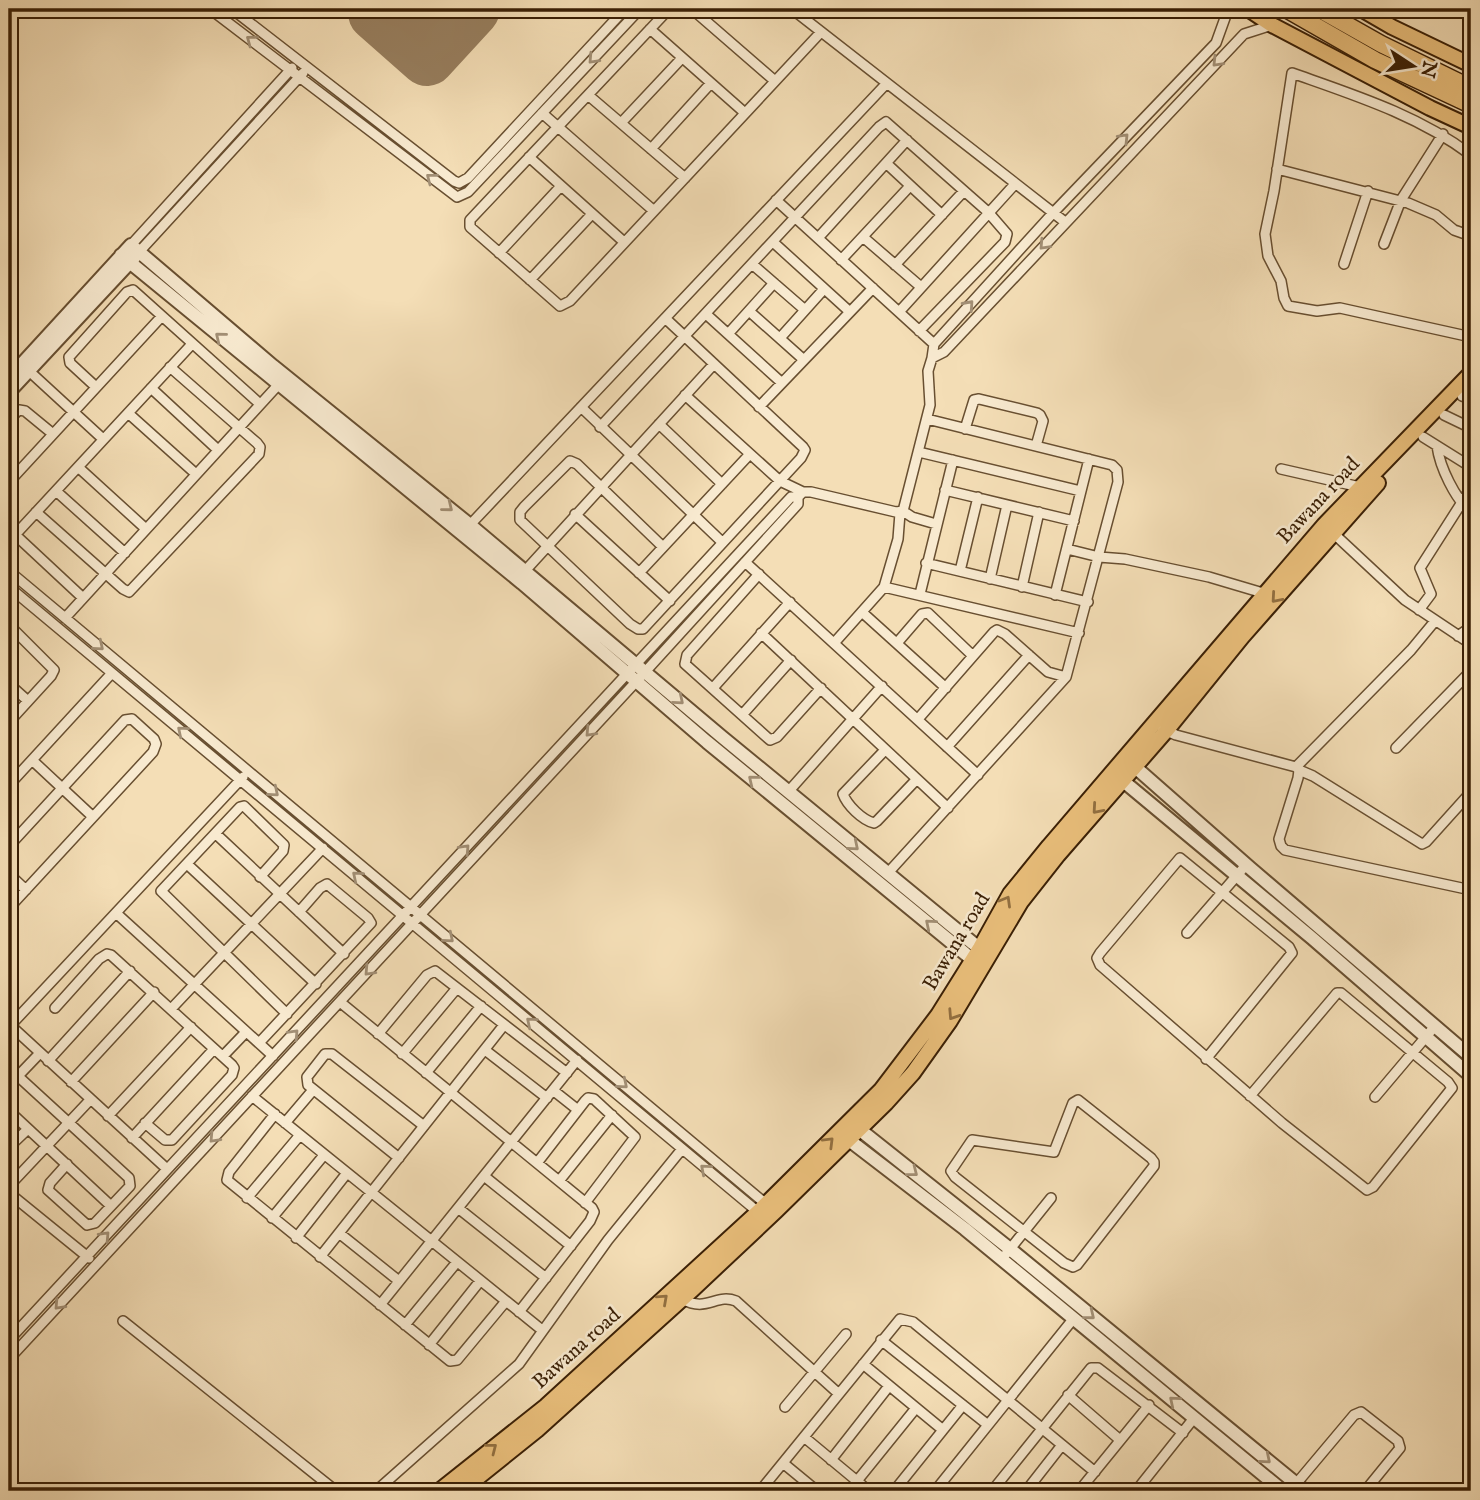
<svg xmlns="http://www.w3.org/2000/svg" width="1480" height="1500" font-family="'IM FELL English',serif">
  <rect width="100%" height="100%" fill="#f4deb6"/>
  <filter id="stains"><feTurbulence type="fractalNoise" baseFrequency=".00286" numOctaves="4"/><feColorMatrix values="0 0 0 0 .2 0 0 0 0 .09 0 0 0 0 .02 0 0 0 .5 -.17"/></filter>
  <radialGradient id="worn" r=".72"><stop offset=".6" stop-color="#630" stop-opacity="0"/><stop offset="1" stop-color="#630" stop-opacity=".3"/></radialGradient>
  <g fill="none" stroke-linecap="round" stroke-linejoin="round">
    <path stroke="#977e5e" stroke-width="23" d="M 424,9 L 425,10"/>
    <path stroke="#977e5e" stroke-width="56" d="M 380,9 L 376,13 L 427,58 L 472,9"/>
    <defs>
      <path id="minor" d="M 210,9 L 457,197 L 468,192 L 640,9
        M 232,9 L 454,181 L 459,183 L 468,178 L 625,9
        M 669,9 L 470,220 L 470,227 L 560,306 L 570,301 L 821,32
        M 692,9 L 775,81
        M 792,9 L 1065,222
        M 1224,9 L 1225,18 L 1216,43 L 1053,213 L 934,344 L 932,358 L 944,352 L 1244,34 L 1272,25
        M 650,29 L 745,113
        M 588,95 L 685,178
        M 542,113 L 654,211
        M 621,123 L 682,58
        M 651,149 L 711,83
        M 1471,155 C 1418,115 1354,95 1292,73 L 1274,191 L 1265,234 L 1268,256 L 1281,281 L 1284,298 L 1288,306 L 1317,311 L 1340,308 L 1471,337
        M 529,157 L 624,242
        M 886,163 L 942,215
        M 1277,169 L 1408,203 L 1436,215 L 1454,230 L 1471,236
        M 776,200 L 934,344
        M 863,237 L 921,287
        M 818,238 L 907,140
        M 773,242 L 850,312
        M 1384,244 L 1401,200 L 1443,134
        M 131,245 L 292,68
        M 139,252 L 303,73
        M 499,253 L 561,186
        M 841,260 L 910,186
        M 752,264 L 805,310
        M 1344,264 L 1368,191
        M 895,265 L 964,191
        M 530,280 L 592,214
        M 749,311 L 804,360
        M 899,312 L 1015,184
        M 706,314 L 782,383
        M 728,334 L 774,283
        M 780,338 L 824,289
        M 29,371 L 103,439
        M 96,387 L 70,363 L 69,357 L 127,292 L 133,290 L 260,404
        M 151,388 L 218,450
        M 685,395 L 780,481 L 803,492
        M 1462,396 L 1471,399
        M 581,407 L 722,542
        M 759,407 L 873,288
        M 128,413 L 196,474
        M 1444,415 L 1471,428
        M 9,419 L 19,410 L 25,411 L 53,434
        M 659,424 L 722,484
        M 600,427 L 879,127 L 886,122 L 988,212 L 1007,234 L 1005,242 L 919,331
        M 965,429 L 974,400 L 979,399 L 1037,413 L 1040,415 L 1043,421 L 1036,446
        M 1423,437 L 1471,467
        M 1437,446 C 1440,468 1455,498 1471,513
        M 919,452 L 1081,491
        M 78,467 L 146,529
        M 1281,469 L 1360,487
        M 9,482 L 162,316
        M 945,490 L 1074,521
        M 56,491 L 125,553
        M 798,497 L 803,492 L 811,492 L 896,512 L 903,511 L 930,405 L 928,371 L 932,358
        M 903,511 L 912,517 L 936,524
        M 36,512 L 123,589 L 129,592 L 259,454 L 260,447 L 257,443 L 170,367
        M 575,514 L 670,601
        M 468,527 L 887,83
        M 9,529 L 83,598
        M 1331,531 L 1405,600 L 1471,644
        M 15,535 L 192,344
        M 663,547 L 577,464 L 570,461 L 524,507 L 520,512 L 520,520 L 630,624 L 638,629 L 643,629 L 801,458 L 805,450 L 803,447 L 665,318
        M 1067,549 L 1099,557 L 1125,559 L 1209,577 L 1263,593
        M 745,562 L 978,775
        M 926,563 L 1088,602
        M 9,571 L 766,1204
        M 960,571 L 978,497
        M 524,572 L 714,364
        M 639,573 L 749,455
        M 759,574 L 687,655 L 685,664 L 770,740 L 777,737 L 821,688
        M 990,579 L 1007,505
        M 9,587 L 758,1212
        M 884,587 L 1079,633
        M 1022,587 L 1039,512
        M 920,594 L 953,460
        M 1055,595 L 1089,459
        M 1419,610 L 1431,594 L 1420,568 L 1471,488
        M 863,613 L 946,688
        M 65,618 L 279,384
        M 9,625 L 54,670 L 51,676 L 9,722
        M 761,633 L 948,808
        M 1458,636 L 1471,627
        M 835,642 L 884,587 L 898,539 L 900,513
        M 897,643 L 922,614 L 928,613 L 973,656
        M 9,684 L 28,701
        M 713,688 L 790,602
        M 742,715 L 791,660
        M 918,719 L 994,632 L 997,630 L 1005,634 L 1048,672 L 1066,677
        M 1162,729 L 1176,735 L 1296,767 L 1299,770 L 1298,778 L 1279,839 L 1281,846 L 1285,850 L 1471,890
        M 947,747 L 1029,655
        M 1396,748 L 1471,671
        M 885,750 L 843,794 C 847,805 862,820 874,823 L 877,821 L 917,779
        M 32,760 L 92,816
        M 1296,767 L 1411,650 L 1435,621
        M 1299,770 L 1313,776 L 1422,844 L 1426,842 L 1471,792
        M 9,785 L 112,673
        M 788,792 L 882,686
        M 216,834 L 344,954
        M 9,846 L 125,720 L 132,719 L 154,739 L 156,744 L 153,752 L 9,908
        M 187,864 L 316,984
        M 9,874 L 26,890
        M 887,874 L 1066,677 L 1118,482 L 1117,470 L 1112,465 L 927,419
        M 260,877 L 283,851 L 284,845 L 244,806 L 240,807 L 161,891 L 287,1014
        M 116,913 L 273,1056
        M 1187,933 L 1246,865
        M 340,1002 L 592,1208 L 594,1212 L 590,1221 L 519,1312
        M 55,1008 L 99,959 L 107,954 L 111,955 L 232,1065 L 234,1068 L 232,1075 L 172,1140 L 165,1140 L 145,1123
        M 172,1008 L 323,848
        M 10,1025 L 167,1169
        M 9,1027 L 243,777
        M 378,1034 L 427,975 L 435,971 L 567,1073
        M 259,1043 L 371,923 L 368,918 L 327,884 L 320,888 L 299,912
        M 485,1050 L 547,1098
        M 402,1054 L 457,988
        M 223,1056 L 246,1032
        M 1206,1059 L 1292,953 L 1289,947 L 1180,858 L 1100,953 L 1097,958 L 1100,965 L 1282,1123 L 1367,1190 L 1373,1187 L 1452,1088 L 1448,1082 L 1341,993 L 1337,993 L 1250,1096
        M 48,1061 L 130,971
        M 9,1068 L 129,1178 L 130,1186 L 95,1223 L 87,1225 L 48,1190 L 50,1183 L 67,1164
        M 426,1073 L 481,1006
        M 18,1076 L 40,1053
        M 71,1082 L 154,992
        M 554,1091 L 578,1110
        M 252,1096 L 542,1330
        M 1375,1097 L 1435,1026
        M 1078,1100 L 1151,1158 L 1154,1162 L 1154,1166 L 1077,1265 L 1073,1267 L 1064,1263 L 955,1177 L 951,1171 L 972,1140 L 1054,1152 L 1073,1103 Z
        M 9,1111 L 111,1206
        M 275,1114 L 229,1172 L 227,1180 L 450,1361 L 457,1360 L 506,1301
        M 108,1116 L 191,1027
        M 285,1123 L 313,1090
        M 132,1138 L 214,1049
        M 9,1147 L 28,1129
        M 399,1158 L 308,1085 L 307,1077 L 325,1054 L 332,1054 L 424,1126
        M 537,1163 L 585,1101 L 588,1098 L 594,1099 L 635,1137 L 585,1203
        M 484,1176 L 571,1246
        M 559,1181 L 612,1115
        M 9,1186 L 90,1100
        M 9,1193 L 89,1258
        M 247,1198 L 300,1135
        M 458,1208 L 546,1278
        M 272,1218 L 324,1155
        M 339,1233 L 399,1281
        M 296,1238 L 347,1173
        M 1006,1254 L 1051,1198
        M 320,1257 L 504,1025
        M 682,1299 C 707,1313 716,1293 736,1301 L 839,1394
        M 380,1305 L 577,1060
        M 123,1321 L 336,1491
        M 405,1325 L 457,1262
        M 9,1340 L 791,497 L 798,497 L 798,504 L 645,672 L 9,1359
        M 881,1340 L 988,1425
        M 429,1345 L 480,1281
        M 863,1364 L 943,1430
        M 1068,1395 L 1120,1440
        M 785,1407 L 846,1334
        M 804,1437 L 869,1491
        M 831,1460 L 889,1386
        M 783,1463 L 817,1491
        M 857,1481 L 916,1408
        M 1296,1484 L 1354,1415 L 1361,1412 L 1398,1441 L 1400,1448 L 1365,1491
        M 940,1485 L 948,1491
        M 376,1491 L 519,1364 L 608,1240 L 682,1149
        M 760,1491 L 900,1319 L 913,1322 L 1095,1472
        M 894,1491 L 963,1405
        M 935,1491 L 1074,1318
        M 992,1491 L 1091,1368 L 1098,1368 L 1183,1433
        M 1026,1491 L 1062,1445
        M 1079,1491 L 1149,1405
        M 1136,1491 L 1194,1418"/>
      <path id="tertiary" d="M 121,255 L 522,583 L 707,742 L 979,965
        M 9,378 L 131,245 L 273,366 L 470,525 L 722,737 L 986,954
        M 9,392 L 134,258
        M 1134,766 L 1250,868 L 1471,1057
        M 1122,780 L 1312,938 L 1471,1076
        M 859,1129 L 1010,1249 L 1305,1491
        M 849,1140 L 965,1229 L 1283,1491
        M 9,1487 L 14,1491"/>
      <path id="primary" d="M 1248,9 L 1272,25 L 1430,108 L 1471,127
        M 1361,9 L 1392,27 L 1471,65
        M 439,1491 L 546,1406 L 758,1212 L 881,1090 L 938,1015 L 980,948 L 1010,894 L 1049,846 L 1324,525 L 1471,373
        M 461,1491 L 537,1430 L 692,1290 L 776,1211 L 886,1103 L 913,1073 L 950,1021 L 1021,902 L 1058,855 L 1166,731 L 1242,637 L 1378,483"/>
      <path id="trunk" d="M 1286,9 L 1375,60 L 1471,105
        M 1319,9 L 1381,44 L 1471,88"/>
    </defs>
    <use href="#minor" stroke="#684f31" stroke-width="12"/>
    <use href="#tertiary" stroke="#684f31" stroke-width="16"/>
    <use href="#primary" stroke="#3a1f05" stroke-width="18"/>
    <use href="#trunk" stroke="#3a1f05" stroke-width="19"/>
    <use href="#minor" stroke="#f8ead0" stroke-width="9"/>
    <use href="#tertiary" stroke="#f8ead0" stroke-width="12"/>
    <use href="#primary" stroke="#eabf7b" stroke-width="14"/>
    <use href="#trunk" stroke="#eabf7b" stroke-width="16"/>
  </g>
  <defs><path id="oneway-chevron" d="M-2-3.5L2.5 0L-2 3.5" fill="none" stroke-width="1.6" stroke-linecap="round" stroke-linejoin="round" transform="scale(1.75)"/></defs>
  <g stroke="#a28f75">
    <use href="#oneway-chevron" transform="translate(251 40) rotate(-143)"/>
    <use href="#oneway-chevron" transform="translate(593 59) rotate(133)"/>
    <use href="#oneway-chevron" transform="translate(1217 62) rotate(134)"/>
    <use href="#oneway-chevron" transform="translate(1124 138) rotate(-46)"/>
    <use href="#oneway-chevron" transform="translate(431 178) rotate(-142)"/>
    <use href="#oneway-chevron" transform="translate(1044 245) rotate(133)"/>
    <use href="#oneway-chevron" transform="translate(969 305) rotate(-48)"/>
    <use href="#oneway-chevron" transform="translate(220 337) rotate(-141)"/>
    <use href="#oneway-chevron" transform="translate(448 507) rotate(39)"/>
    <use href="#oneway-chevron" transform="translate(99 646) rotate(40)"/>
    <use href="#oneway-chevron" transform="translate(679 700) rotate(40)"/>
    <use href="#oneway-chevron" transform="translate(182 731) rotate(-140)"/>
    <use href="#oneway-chevron" transform="translate(590 732) rotate(133)"/>
    <use href="#oneway-chevron" transform="translate(753 780) rotate(-141)"/>
    <use href="#oneway-chevron" transform="translate(274 792) rotate(40)"/>
    <use href="#oneway-chevron" transform="translate(854 846) rotate(40)"/>
    <use href="#oneway-chevron" transform="translate(465 849) rotate(-47)"/>
    <use href="#oneway-chevron" transform="translate(357 876) rotate(-140)"/>
    <use href="#oneway-chevron" transform="translate(930 924) rotate(-140)"/>
    <use href="#oneway-chevron" transform="translate(449 938) rotate(40)"/>
    <use href="#oneway-chevron" transform="translate(369 971) rotate(133)"/>
    <use href="#oneway-chevron" transform="translate(531 1022) rotate(-140)"/>
    <use href="#oneway-chevron" transform="translate(294 1034) rotate(-47)"/>
    <use href="#oneway-chevron" transform="translate(623 1084) rotate(40)"/>
    <use href="#oneway-chevron" transform="translate(214 1138) rotate(133)"/>
    <use href="#oneway-chevron" transform="translate(705 1169) rotate(-139)"/>
    <use href="#oneway-chevron" transform="translate(913 1172) rotate(38)"/>
    <use href="#oneway-chevron" transform="translate(105 1236) rotate(-47)"/>
    <use href="#oneway-chevron" transform="translate(59 1305) rotate(133)"/>
    <use href="#oneway-chevron" transform="translate(1090 1315) rotate(39)"/>
    <use href="#oneway-chevron" transform="translate(1174 1401) rotate(-140)"/>
    <use href="#oneway-chevron" transform="translate(1266 1459) rotate(40)"/>
  </g>
  <g stroke="#926f40">
    <use href="#oneway-chevron" transform="translate(1276 598) rotate(131)"/>
    <use href="#oneway-chevron" transform="translate(1097 809) rotate(131)"/>
    <use href="#oneway-chevron" transform="translate(1006 901) rotate(-60)"/>
    <use href="#oneway-chevron" transform="translate(953 1015) rotate(123)"/>
    <use href="#oneway-chevron" transform="translate(829 1142) rotate(-45)"/>
    <use href="#oneway-chevron" transform="translate(663 1299) rotate(-42)"/>
    <use href="#oneway-chevron" transform="translate(492 1448) rotate(-38)"/>
  </g>
  <g text-anchor="middle" dominant-baseline="central" stroke-width="5" stroke-linejoin="round" paint-order="stroke">
    <g font-size="21" fill="#3a1f05" stroke="#f8ead0">
      <text transform="translate(1319 501) rotate(-47)">Bawana road</text>
      <text transform="translate(957 942) rotate(-59)">Bawana road</text>
      <text transform="translate(577 1349) rotate(-42)">Bawana road</text>
    </g>
  </g>
  <rect width="1480" height="1500" fill="none" stroke="#f4deb6" stroke-width="35"/>
  <rect x="10" y="10" width="1459" height="1479" fill="none" stroke="#3a1f05" stroke-width="3.5"/>
  <rect x="18" y="18" width="1445" height="1465" fill="none" stroke="#3a1f05" stroke-width="2"/>
  <g transform="translate(1413 66) rotate(102)" stroke="#f8ead0" stroke-width="5" paint-order="stroke">
  <path d="M0-5L12 26L0 18L-12 26Z" fill="#3a1f05"/>
  <text y="-10" font-size="19" font-weight="bold" text-anchor="middle" fill="#3a1f05">N</text>
  </g>
  <rect width="100%" height="100%" filter="url(#stains)"/>
  <rect width="100%" height="100%" fill="url(#worn)"/>
</svg>
